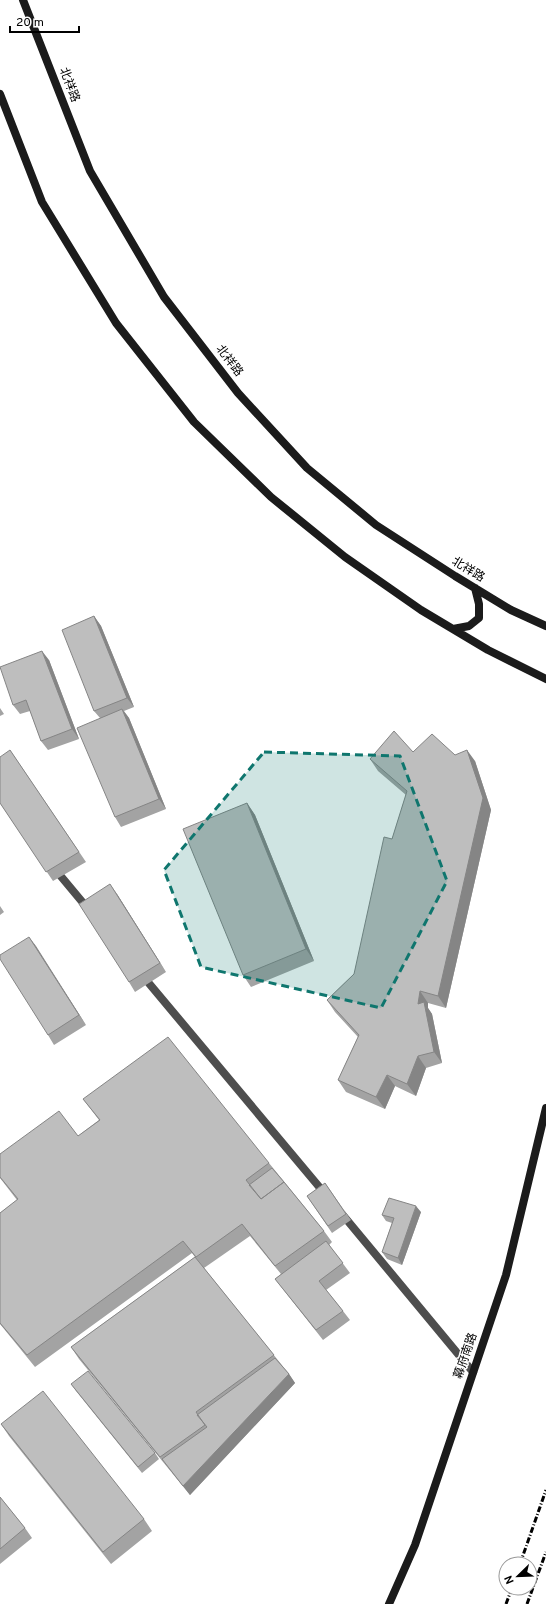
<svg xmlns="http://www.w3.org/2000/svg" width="546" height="1604" font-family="Overpass,'Noto Sans SC',sans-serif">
  <rect width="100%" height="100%" fill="#fff"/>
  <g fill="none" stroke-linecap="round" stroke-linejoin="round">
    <path stroke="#4e4e4e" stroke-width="8" d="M 54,868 L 89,910
      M 142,975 L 326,1195
      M 342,1214 L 473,1372"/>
    <path stroke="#1b1b1b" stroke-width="8" d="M 23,0 L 90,171 L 164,297 L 238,393 L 307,468 L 376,525 L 455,576 L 511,610 L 546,626
      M 0,94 L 42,202 L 116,323 L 194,422 L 271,497 L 345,557 L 421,610 L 488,650 L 546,679
      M 453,629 L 469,626 L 479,618 L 479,604 L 475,588
      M 389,1604 L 415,1545 L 506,1275 L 546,1108"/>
    <path stroke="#000" stroke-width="3" stroke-dasharray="6 2 1 2" stroke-linecap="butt" d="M 520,1564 L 546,1490
      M 506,1604 L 512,1588
      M 527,1604 L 546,1552"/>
  </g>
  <path fill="#a3a3a3" d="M 94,616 L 101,626 L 134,707 L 124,711 L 129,718 L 166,809 L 121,827 L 115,817 L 100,718 L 94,711 Z
    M 49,660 L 79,739 L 48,750 L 41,741 L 30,711 L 20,714 L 13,705 Z
    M 0,708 L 4,714 L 0,716 Z
    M 10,750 L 86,862 L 53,881 L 0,803 Z
    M 455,755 L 475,761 L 491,810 L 446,1008 L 428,1003 L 428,1008 L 432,1014 L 442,1063 L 426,1068 L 416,1096 L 395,1086 L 385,1109 L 346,1092 L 338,1080 L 358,1037 L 335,1012 L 327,1000 L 354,974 L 392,839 L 406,795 L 378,771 L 370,759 Z
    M 247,803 L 255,815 L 314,961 L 251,987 L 243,975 Z
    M 117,894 L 166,972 L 135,992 L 129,982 Z
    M 0,906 L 4,912 L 0,915 Z
    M 29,937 L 86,1025 L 54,1045 L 48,1035 Z
    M 83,1099 L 269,1163 L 324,1231 L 332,1242 L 329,1245 L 350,1273 L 326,1290 L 343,1311 L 350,1320 L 323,1340 L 282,1288 L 275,1279 L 281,1274 L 250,1236 L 204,1268 L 289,1374 L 295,1383 L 190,1495 L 79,1359 L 71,1347 L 195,1257 L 192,1253 L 35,1367 L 0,1324 L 0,1213 L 17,1200 L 0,1178 L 0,1154 L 78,1136 L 99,1120 Z
    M 325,1183 L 351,1220 L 332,1233 L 307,1196 Z
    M 421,1212 L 402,1265 L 387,1259 L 382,1252 L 392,1223 L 386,1221 L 382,1215 Z
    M 71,1384 L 155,1453 L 159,1459 L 142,1473 L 76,1391 Z
    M 1,1424 L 144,1519 L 152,1531 L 111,1564 L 9,1436 Z
    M 0,1497 L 25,1528 L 32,1538 L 0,1564 Z"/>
  <path fill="#858585" d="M 94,616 L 101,626 L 134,707 L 127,698 Z
    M 42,651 L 49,660 L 79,739 L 72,729 Z
    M 122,709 L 129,718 L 166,809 L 159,799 Z
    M 467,750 L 475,761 L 491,810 L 446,1008 L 438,996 Z
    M 247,803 L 255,815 L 314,961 L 306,949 Z
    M 110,884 L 117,894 L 166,972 L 160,963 Z
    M 29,937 L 36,946 L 86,1025 L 79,1015 Z
    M 420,991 L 428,1003 L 428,1008 L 432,1014 L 442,1063 L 434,1052 L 418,1004 Z
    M 418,1056 L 426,1068 L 416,1096 L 407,1084 Z
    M 387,1075 L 395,1086 L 385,1109 L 376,1097 Z
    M 416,1206 L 421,1212 L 402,1265 L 398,1258 Z
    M 289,1374 L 295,1383 L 190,1495 L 183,1486 Z"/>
  <path fill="#bebebe" stroke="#858585" d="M 94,616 L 127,698 L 94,711 L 62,630 Z
    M 42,651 L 72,729 L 41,741 L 26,700 L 13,705 L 0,667 Z
    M 122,709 L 159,799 L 115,817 L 77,728 Z
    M 394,731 L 413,752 L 432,734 L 455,755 L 467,750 L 483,798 L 438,996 L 420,991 L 418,1004 L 424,1002 L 434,1052 L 418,1056 L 407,1084 L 387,1075 L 376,1097 L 338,1080 L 359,1035 L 327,1000 L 354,974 L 384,837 L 392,839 L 407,791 L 370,759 Z
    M 10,750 L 79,852 L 46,872 L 0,803 L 0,757 Z
    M 247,803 L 306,949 L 243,975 L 183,829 Z
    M 110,884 L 160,963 L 129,982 L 79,904 Z
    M 29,937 L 79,1015 L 48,1035 L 0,959 L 0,955 Z
    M 168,1037 L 269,1163 L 246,1180 L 261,1199 L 284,1182 L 324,1231 L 275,1266 L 242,1224 L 196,1257 L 183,1241 L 27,1355 L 0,1323 L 0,1213 L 18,1199 L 0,1177 L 0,1154 L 59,1111 L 78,1136 L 100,1120 L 83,1099 Z
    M 272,1168 L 284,1182 L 261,1199 L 249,1185 Z
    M 325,1183 L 346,1214 L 328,1226 L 307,1196 Z
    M 389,1198 L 416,1206 L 398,1258 L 382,1252 L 394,1218 L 382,1215 Z
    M 326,1241 L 343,1263 L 319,1281 L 343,1311 L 316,1330 L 275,1279 Z
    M 195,1257 L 274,1355 L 196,1412 L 205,1425 L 160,1457 L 71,1347 Z
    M 275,1358 L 289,1374 L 183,1486 L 162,1459 L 207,1427 L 197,1415 Z
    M 88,1371 L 155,1453 L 138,1467 L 71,1384 Z
    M 43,1391 L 144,1519 L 103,1552 L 1,1424 Z
    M 0,1497 L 25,1528 L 0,1549 Z"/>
  <path fill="#0f766e" fill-opacity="0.2" stroke="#0f766e" stroke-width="3" stroke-dasharray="8 5" stroke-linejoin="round" d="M 264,752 L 400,756 L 447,881 L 381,1008 L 201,967 L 164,870 Z"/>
  <g text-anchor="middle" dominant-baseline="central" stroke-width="3" stroke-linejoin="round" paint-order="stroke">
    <g font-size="12" fill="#000" stroke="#fff">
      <text transform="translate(69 85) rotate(69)">北祥路</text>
      <text transform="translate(229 361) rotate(53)">北祥路</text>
      <text transform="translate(468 570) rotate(31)">北祥路</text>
      <text transform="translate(466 1356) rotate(-71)">幕府南路</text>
    </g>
  </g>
  <g transform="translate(518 1576) rotate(247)"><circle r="19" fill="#ffffff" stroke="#999999"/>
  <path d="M0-3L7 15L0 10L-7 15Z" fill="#000000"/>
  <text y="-6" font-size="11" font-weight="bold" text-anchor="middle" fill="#000000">N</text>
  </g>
  <path d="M10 26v6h69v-6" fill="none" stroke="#000000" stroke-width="2"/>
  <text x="16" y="26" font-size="12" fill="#000000" stroke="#ffffff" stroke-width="3" paint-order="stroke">20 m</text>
</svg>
